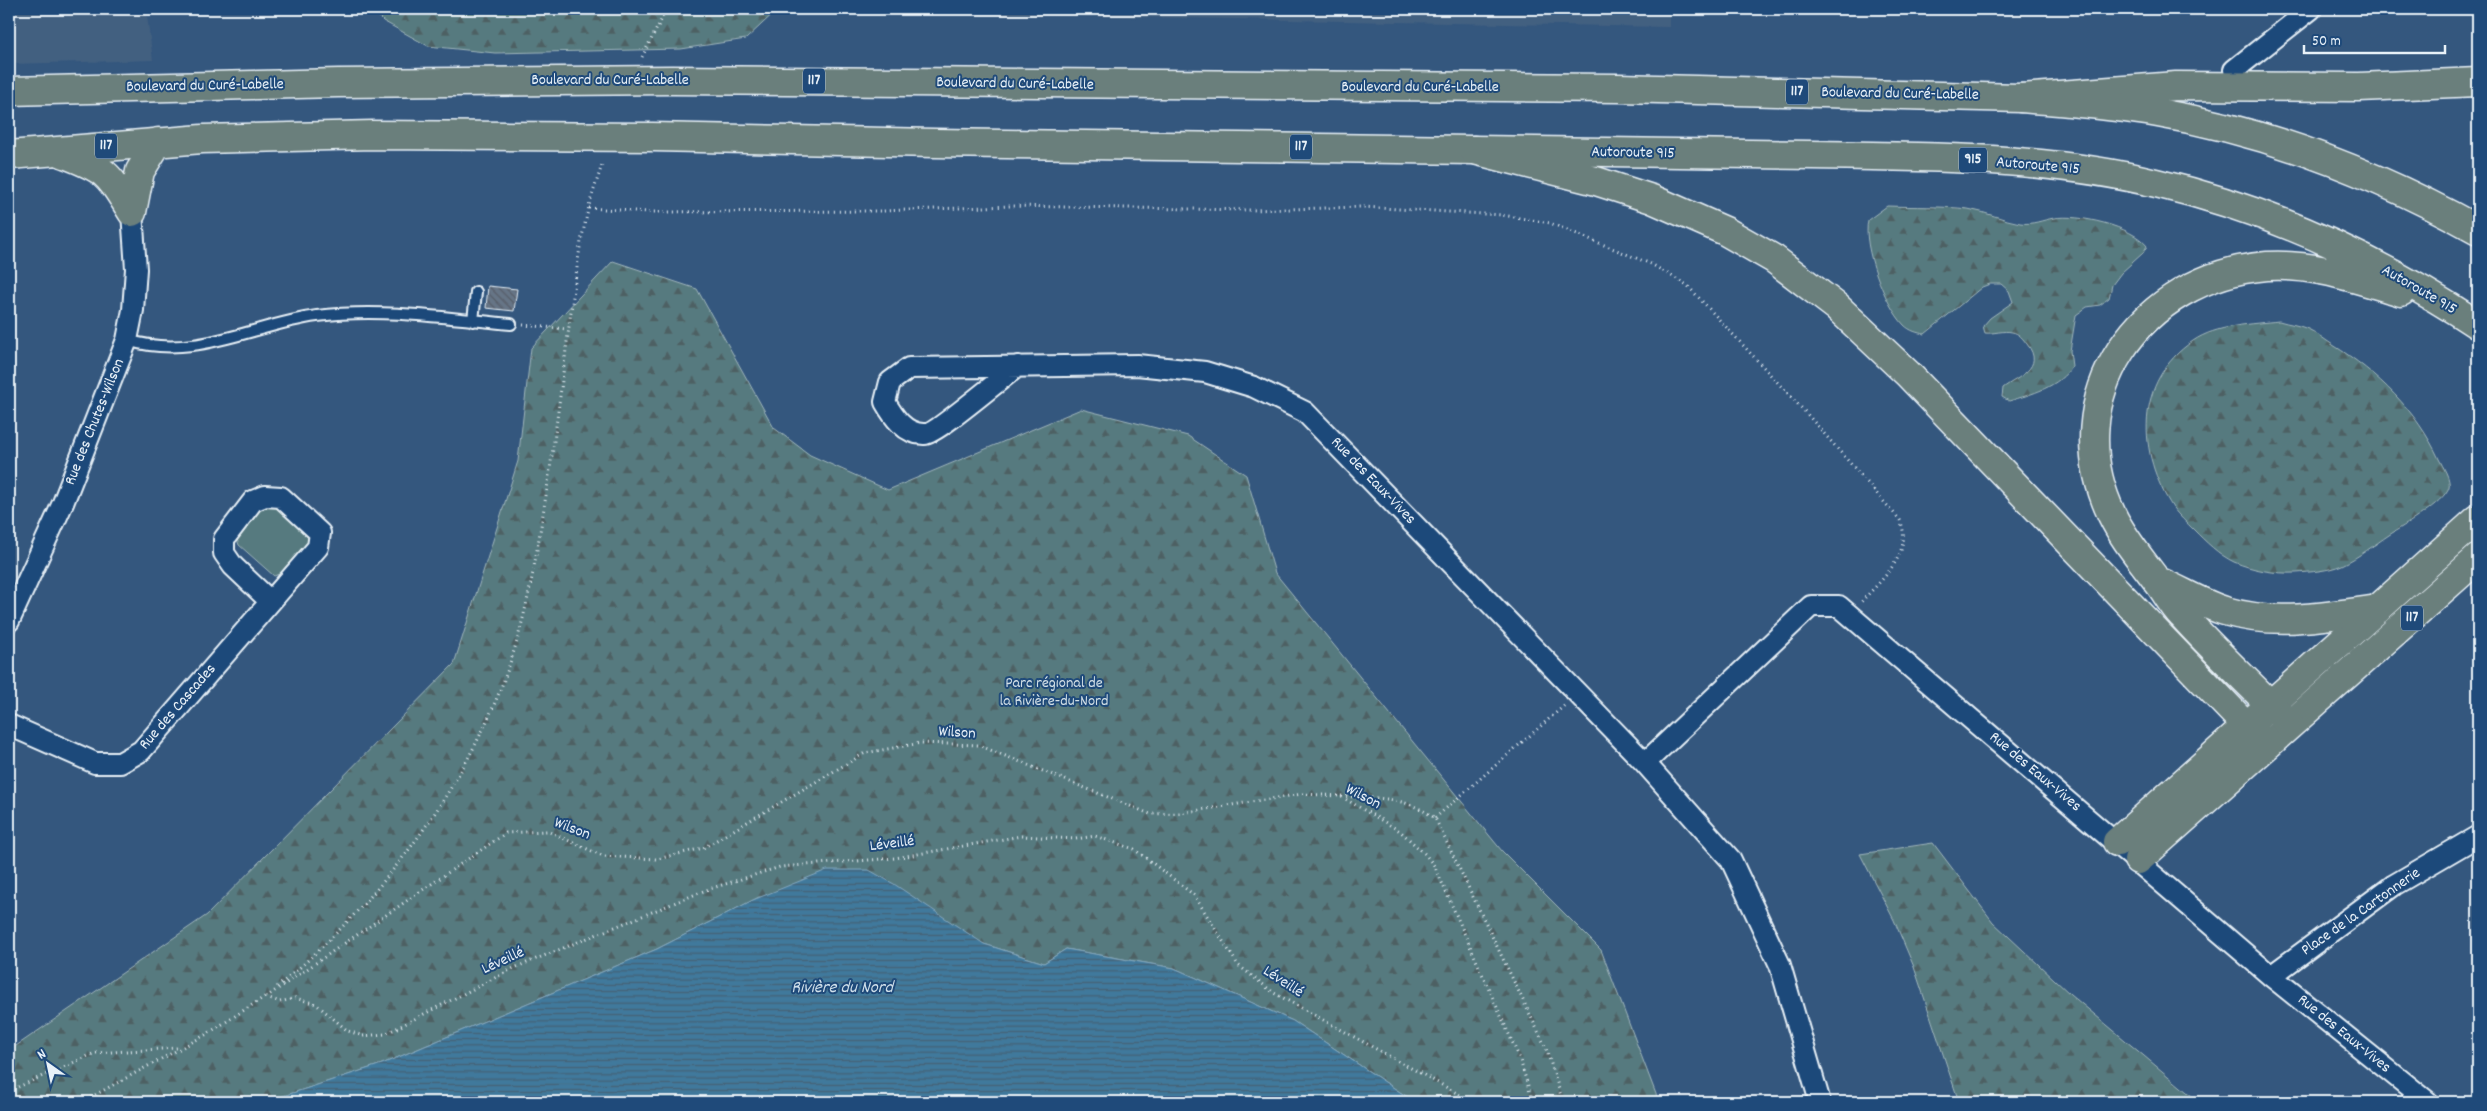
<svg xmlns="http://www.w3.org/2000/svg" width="2487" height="1111" font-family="Dekko,sans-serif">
  <defs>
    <pattern id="forest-firs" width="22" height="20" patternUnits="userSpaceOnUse" patternTransform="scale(1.25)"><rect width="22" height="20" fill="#577a7f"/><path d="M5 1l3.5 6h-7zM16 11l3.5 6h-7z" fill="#4e6164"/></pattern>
    <pattern id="water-rules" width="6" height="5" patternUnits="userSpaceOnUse" patternTransform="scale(1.25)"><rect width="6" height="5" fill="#41799c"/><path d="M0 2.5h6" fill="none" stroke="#446073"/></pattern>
    <pattern id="building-back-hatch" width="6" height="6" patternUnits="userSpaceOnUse" patternTransform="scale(1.25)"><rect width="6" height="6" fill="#667486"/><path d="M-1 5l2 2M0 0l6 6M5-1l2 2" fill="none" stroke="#565e68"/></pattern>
  </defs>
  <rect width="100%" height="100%" fill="#34577e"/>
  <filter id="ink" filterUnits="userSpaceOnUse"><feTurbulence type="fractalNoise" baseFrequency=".02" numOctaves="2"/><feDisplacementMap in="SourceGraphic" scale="10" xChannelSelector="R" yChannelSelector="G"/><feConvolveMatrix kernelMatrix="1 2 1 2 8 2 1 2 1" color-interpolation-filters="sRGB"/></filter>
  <g filter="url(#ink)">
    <path fill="#436080" d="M 9,9 L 146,9 L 153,60 L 9,64 Z
      M 858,9 L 1669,9 L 1669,27 L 855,12 Z"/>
    <path fill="#577a7f" stroke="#a0b6bc" d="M 271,502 L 310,530 L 311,540 L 284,572 L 274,576 L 239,545 L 237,539 L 260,508 Z"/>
    <path fill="url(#forest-firs)" stroke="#a0b6bc" d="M 371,9 L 778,9 L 746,39 L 681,49 L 495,53 L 428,46 L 383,21 Z
      M 1887,206 C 1914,207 1942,206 1968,209 C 1986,212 2003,220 2020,223 C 2033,225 2042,220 2054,218 C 2078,214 2132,226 2147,246 L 2143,253 L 2121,273 L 2112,285 L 2109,298 L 2100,305 L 2087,307 L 2076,315 L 2070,351 L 2072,366 C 2059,387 2032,394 2009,401 L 2002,397 L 2003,388 C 2017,377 2046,368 2027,344 C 2023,339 2019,333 2012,332 C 2004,330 1993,334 1985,333 L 1983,326 L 1990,318 L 2013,302 L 2009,291 L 2001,284 L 1990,284 L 1982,287 L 1925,334 C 1918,333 1910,331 1904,325 C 1885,305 1862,247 1868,220 Z
      M 613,261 L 697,289 L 774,428 L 810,455 L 888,490 L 1081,409 L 1188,436 L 1246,475 L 1275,573 L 1502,851 L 1601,950 L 1659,1102 L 1415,1102 L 1293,1021 L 1174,968 L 1066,949 L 1044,963 L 984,944 L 759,897 L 657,949 L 382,1064 L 271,1100 L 9,1102 L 9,1043 L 13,1048 L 207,915 L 454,664 L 518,461 L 531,348 Z
      M 2279,321 C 2289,324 2299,325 2308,329 C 2317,333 2325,340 2333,345 C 2378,373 2417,411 2439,459 C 2443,467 2451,479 2449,487 C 2444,503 2403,526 2389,535 C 2374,545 2359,557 2342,565 C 2328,571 2311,572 2296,573 C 2275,574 2253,570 2234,562 C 2219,555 2205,541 2194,530 C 2187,523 2179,516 2173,508 C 2137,453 2134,381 2193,341 C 2216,325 2252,324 2279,321 Z
      M 1933,843 L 1993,922 L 2070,994 L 2199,1102 L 1959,1102 L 1914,967 L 1894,920 L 1860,854 Z
      M 934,1097 L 971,1102 L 862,1102 Z"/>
    <path fill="url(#water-rules)" stroke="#84a9c1" d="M 827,870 L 869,870 L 894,884 L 984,944 L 1044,963 L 1066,949 L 1174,968 L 1293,1021 L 1415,1102 L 971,1102 L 934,1097 L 862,1102 L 254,1102 L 271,1100 L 382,1064 L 657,949 L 753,900 Z"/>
    <path fill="url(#building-back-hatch)" stroke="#e8f1f8" d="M 488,286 L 517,289 L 514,311 L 486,308 Z"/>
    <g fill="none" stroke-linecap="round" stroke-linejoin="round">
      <defs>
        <path id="service" d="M 473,321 L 476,292
          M 127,340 C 195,361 251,325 317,316 C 381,308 448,318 511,324"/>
        <path id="minor" d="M 2234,70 L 2311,9
          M 1018,366 C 1002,377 936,434 925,434 C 905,435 893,416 885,402 L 890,382 L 909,368 L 1137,365 L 1205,372 L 1254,387 L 1305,412 L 1645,763 L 1731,860 L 1780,965 L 1820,1102
          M 9,621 L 63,503 L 127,340 L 133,310 L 136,269 L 132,212
          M 9,725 L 95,763 L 120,763 L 141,751 L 318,547 L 320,533 L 281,497 L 265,496 L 253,501 L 224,539 L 224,553 L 233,566 L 270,601
          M 1645,763 L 1811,606 L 1839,606 L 2271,976 L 2428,1102
          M 2271,976 L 2394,885 L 2478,836"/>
        <path id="primary" d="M 9,91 L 338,83 L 672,80 L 1619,88 L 2021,98 L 2176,86 L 2359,87 L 2478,82
          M 62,153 C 107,170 107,172 132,212
          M 9,155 L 202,139 L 373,135 L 653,137 L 935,143 L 1474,150 L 1596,181 L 1652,199 L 1725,231 L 1774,259 L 1837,307 L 1908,374 L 2265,745
          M 132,212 L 140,171 L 158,142
          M 2117,842 L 2478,519
          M 2138,860 L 2478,558"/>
        <path id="motorway" d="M 2021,98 C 2067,102 2113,105 2158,113 C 2270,132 2379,175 2478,230
          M 1474,150 C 1587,152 1700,154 1813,155 C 1927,157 2045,156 2156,183 C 2271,210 2379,260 2478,325
          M 2158,581 C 2180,590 2202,604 2225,611 C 2276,626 2326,616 2378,609
          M 2289,724 C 2254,687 2216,653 2182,615 C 2172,605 2166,592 2157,581 C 2141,559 2124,540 2112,515 C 2055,397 2141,276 2267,266 C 2313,263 2357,279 2401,292"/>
      </defs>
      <use href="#service" stroke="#e8f1f8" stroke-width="14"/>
      <use href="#minor" stroke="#e8f1f8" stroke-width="24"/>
      <use href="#primary" stroke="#e8f1f8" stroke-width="31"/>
      <use href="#motorway" stroke="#e8f1f8" stroke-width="31"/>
      <path stroke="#e8f1f8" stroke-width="3" stroke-dasharray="1 4" stroke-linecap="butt" d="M 2436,9 L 2478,10
        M 642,57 L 667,9
        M 589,208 L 649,212 L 882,211 L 1010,206 L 1250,210 L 1363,207 L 1502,215 L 1550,223 L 1651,264 L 1687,285 L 1807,414 L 1900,520 C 1914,553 1882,579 1861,602
        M 523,325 L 567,329
        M 1341,796 C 1379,799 1402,795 1435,818 L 1546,1048 L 1563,1102
        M 1435,818 L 1565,705
        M 277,987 C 378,904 471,784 512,657 C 527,611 535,563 543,514 C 558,424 567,332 581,241 L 590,202 L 602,165
        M 266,997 L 506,833 L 547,831 L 603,856 L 657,859 L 703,848 L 865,753 L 921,743 L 978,745 L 1150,814 L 1181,813 L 1302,794 L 1340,796 L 1400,831 L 1425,854 L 1435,867 L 1519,1057 L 1533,1102
        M 266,997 L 280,1002 L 295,998 L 316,1004 L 348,1031 L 363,1036 L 385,1034 L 514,968 L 706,890 L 780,867 L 895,858 L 1021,836 L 1076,839 L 1095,836 L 1134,849 L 1194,895 L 1238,965 L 1274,993 L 1473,1102
        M 9,1091 L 95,1053 L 177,1048
        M 82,1102 L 207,1034 L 266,996"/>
      <use href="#service" stroke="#1f4a7a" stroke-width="10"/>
      <use href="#minor" stroke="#1f4a7a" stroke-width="20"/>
      <use href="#primary" stroke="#6b7f7c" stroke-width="28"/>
      <use href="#motorway" stroke="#6b7f7c" stroke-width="28"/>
    </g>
  </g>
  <g text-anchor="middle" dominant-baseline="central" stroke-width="4" stroke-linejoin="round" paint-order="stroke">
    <g fill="#1f4a7a" stroke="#acbfd2" stroke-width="1">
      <rect x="803" y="68.5" width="22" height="25" rx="4"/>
      <rect x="1786" y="79.5" width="22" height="25" rx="4"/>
      <rect x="95" y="133.5" width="22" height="25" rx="4"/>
      <rect x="1290" y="134.5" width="22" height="25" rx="4"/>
      <rect x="1959" y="147.5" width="28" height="25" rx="4"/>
      <rect x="2401" y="605.5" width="22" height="25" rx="4"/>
    </g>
    <g font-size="15" font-weight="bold" fill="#e8f1f8">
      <text x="814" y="81">117</text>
      <text x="1797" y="92">117</text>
      <text x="106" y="146">117</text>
      <text x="1301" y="147">117</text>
      <text x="1973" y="160">915</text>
      <text x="2412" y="618">117</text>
    </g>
    <g font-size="16" fill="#e8f1f8" stroke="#1f4a7a">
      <text x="610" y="80">Boulevard du Curé-Labelle</text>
      <text transform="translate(1015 84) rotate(1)">Boulevard du Curé-Labelle</text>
      <text transform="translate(205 86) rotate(-1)">Boulevard du Curé-Labelle</text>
      <text x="1420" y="87">Boulevard du Curé-Labelle</text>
      <text transform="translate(1900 94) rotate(1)">Boulevard du Curé-Labelle</text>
      <text transform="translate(1633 153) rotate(1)">Autoroute 915</text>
      <text transform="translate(2038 166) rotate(5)">Autoroute 915</text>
      <text transform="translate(2419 290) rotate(30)">Autoroute 915</text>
      <text transform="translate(95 422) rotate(-68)">Rue des Chutes-Wilson</text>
      <text transform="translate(1373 481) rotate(46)">Rue des Eaux-Vives</text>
      <text transform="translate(178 707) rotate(-49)">Rue des Cascades</text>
      <text transform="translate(957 733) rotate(4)">Wilson</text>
      <text transform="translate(2035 772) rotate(40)">Rue des Eaux-Vives</text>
      <text transform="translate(1363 797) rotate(28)">Wilson</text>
      <text transform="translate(572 829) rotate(21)">Wilson</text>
      <text transform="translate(892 844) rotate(-7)">Léveillé</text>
      <text transform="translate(2361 912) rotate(-35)">Place de la Cartonnerie</text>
      <text transform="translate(503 961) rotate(-25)">Léveillé</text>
      <text transform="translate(1283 982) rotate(33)">Léveillé</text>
      <text transform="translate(2344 1034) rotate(39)">Rue des Eaux-Vives</text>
    </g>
    <g font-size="16" fill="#d2dfe6" stroke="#1f4a7a">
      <text x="1054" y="683">Parc régional de<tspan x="1054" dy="18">la Rivière-du-Nord</tspan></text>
    </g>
    <g font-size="18" font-style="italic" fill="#cfdfea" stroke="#1f4a7a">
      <text x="842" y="988">Rivière du Nord</text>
    </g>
  </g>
  <rect width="2487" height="1111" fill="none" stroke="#1f4a7a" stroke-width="30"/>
  <rect x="15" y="15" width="2457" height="1081" fill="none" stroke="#e8f1f8" stroke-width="2" filter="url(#ink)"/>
  <g transform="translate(48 1064) rotate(327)" stroke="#1f4a7a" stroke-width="4" paint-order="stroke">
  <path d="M0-4L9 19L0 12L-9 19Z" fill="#e8f1f8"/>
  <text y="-8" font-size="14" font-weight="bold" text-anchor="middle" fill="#e8f1f8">N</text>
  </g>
  <path d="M2304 45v8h141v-8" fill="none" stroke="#e8f1f8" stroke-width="2.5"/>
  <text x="2312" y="45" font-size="15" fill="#e8f1f8" stroke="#1f4a7a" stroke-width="4" paint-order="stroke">50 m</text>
</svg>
